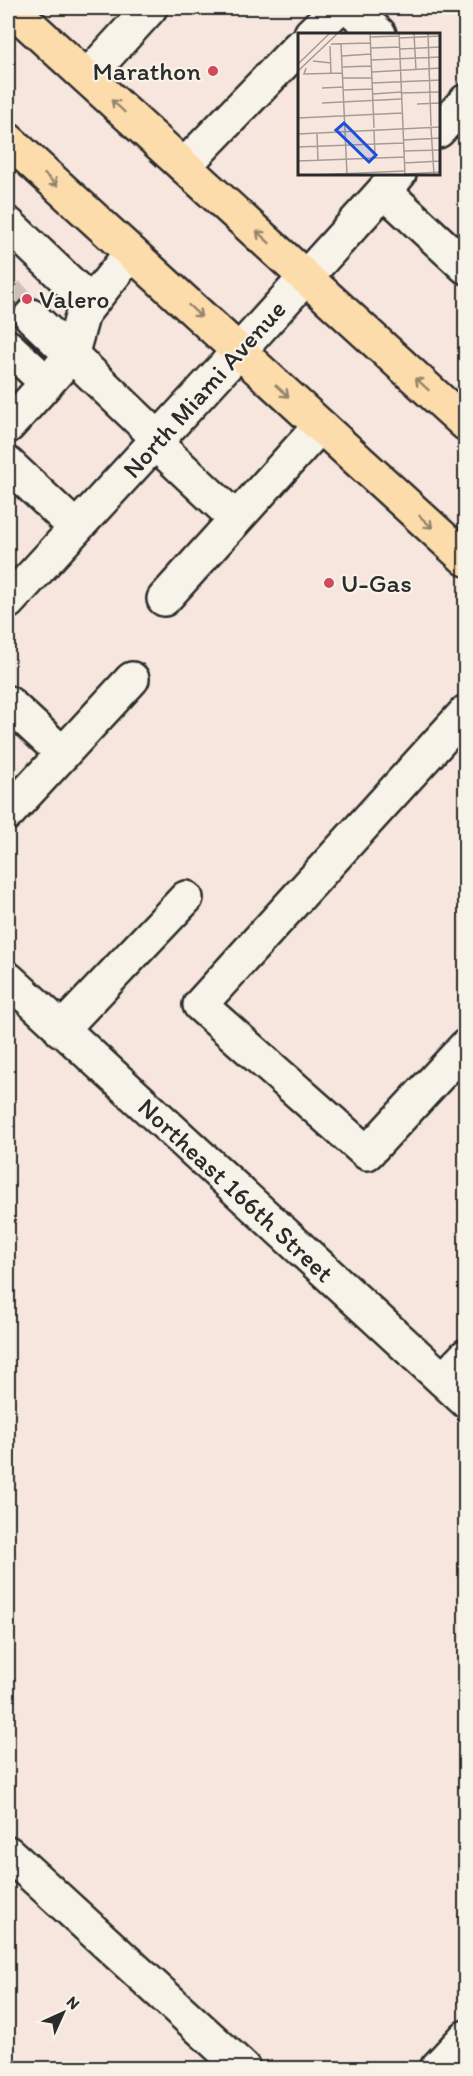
<svg xmlns="http://www.w3.org/2000/svg" width="473" height="2076" font-family="Itim,sans-serif">
  <rect width="100%" height="100%" fill="#f6e6dd"/>
  <filter id="ink" filterUnits="userSpaceOnUse"><feTurbulence type="fractalNoise" baseFrequency=".0167" numOctaves="2"/><feDisplacementMap in="SourceGraphic" scale="12" xChannelSelector="R" yChannelSelector="G"/><feConvolveMatrix kernelMatrix="1 2 1 2 8 2 1 2 1" color-interpolation-filters="sRGB"/></filter>
  <g filter="url(#ink)">
    <g fill="none" stroke-linecap="round" stroke-linejoin="round">
      <path stroke="#cdc1b9" stroke-width="33" stroke-dasharray="33 16" stroke-linecap="butt" d="M 8,293 L 31,316"/>
      <defs>
        <path id="minor" d="M 350,8 L 379,34
          M 311,34 L 338,8
          M 87,77 L 150,8
          M 438,131 L 466,101
          M 184,166 L 299,47
          M 384,191 L 466,267
          M 8,224 L 91,303
          M 31,316 L 158,438
          M 8,347 L 47,383
          M 8,426 L 71,356 L 83,313 L 131,253
          M 155,443 L 236,519
          M 8,464 L 76,528
          M 164,599 L 320,426
          M 8,602 L 239,351 L 399,174
          M 8,703 L 63,754
          M 466,712 L 200,1005 L 367,1153 L 466,1046
          M 8,813 L 132,679
          M 8,979 L 466,1401
          M 61,1030 L 186,898
          M 443,1380 L 466,1356
          M 8,1853 L 243,2068
          M 437,2068 L 466,2037"/>
        <path id="major" d="M 11,8 L 466,424
          M 8,140 L 466,559"/>
      </defs>
      <use href="#minor" stroke="#2b2b2b" stroke-width="38"/>
      <use href="#major" stroke="#2b2b2b" stroke-width="38"/>
      <use href="#minor" stroke="#f7f3e8" stroke-width="33"/>
      <use href="#major" stroke="#fddcac" stroke-width="33"/>
    </g>
    <defs><path id="oneway-shaft" d="M-6 0H5M1.5-3L5.5 0L1.5 3" fill="none" stroke-width="1.6" stroke-linecap="round" stroke-linejoin="round" transform="scale(1.5)"/></defs>
    <g stroke="#94846c">
      <use href="#oneway-shaft" transform="translate(118 106) rotate(-138)"/>
      <use href="#oneway-shaft" transform="translate(51 180) rotate(42)"/>
      <use href="#oneway-shaft" transform="translate(263 237) rotate(-137)"/>
      <use href="#oneway-shaft" transform="translate(195 311) rotate(42)"/>
      <use href="#oneway-shaft" transform="translate(422 384) rotate(-137)"/>
      <use href="#oneway-shaft" transform="translate(282 391) rotate(42)"/>
      <use href="#oneway-shaft" transform="translate(426 522) rotate(43)"/>
    </g>
  </g>
  <g fill="#d1495b" stroke="#f7f3e8" stroke-width="2">
    <circle cx="213" cy="71" r="6"/>
    <circle cx="27" cy="299" r="6"/>
    <circle cx="329" cy="583" r="6"/>
  </g>
  <g text-anchor="middle" dominant-baseline="central" stroke-width="4.5" stroke-linejoin="round" paint-order="stroke">
    <g font-size="26" fill="#2b2b2b" stroke="#f7f3e8" text-anchor="start">
      <text x="201" y="71" text-anchor="end">Marathon</text>
      <text x="39" y="299">Valero</text>
      <text x="341" y="583">U-Gas</text>
    </g>
    <g font-size="26" fill="#2b2b2b" stroke="#f7f3e8">
      <text transform="translate(204 389) rotate(-48)">North Miami Avenue</text>
      <text transform="translate(236 1190) rotate(43)">Northeast 166th Street</text>
    </g>
  </g>
  <g transform="translate(298 33)">
    <rect width="142" height="142" fill="#f6e6dd"/>
    <path fill="none" stroke="#a59b96" stroke-width="1.5" d="M 72,0 L 76,95M 101,0 L 107,142M 116,0 L 118,37M 130,0 L 133,93M 72,4 L 101,3M 101,5 L 143,3M 33,11 L 73,10M 43,11 L 49,142M 32,13 L 33,40M 73,15 L 102,14M 102,16 L 143,14M 44,23 L 73,21M 73,27 L 143,24M 15,28 L 33,30M 0,31 L 32,0M 45,34 L 73,33M 8,35 L 6,41 L 45,40M 0,38 L 40,0M 74,39 L 143,35M 45,45 L 74,45M 74,50 L 143,47M 24,55 L 45,54M 46,57 L 74,56M 103,60 L 143,59M 75,61 L 103,59M 24,70 L 103,66M 119,71 L 143,70M 0,85 L 104,80M 133,95 L 136,142M 76,97 L 77,125M 19,100 L 20,128M 0,101 L 143,94M 105,107 L 143,105M 0,114 L 105,110M 105,118 L 143,117M 0,128 L 106,124M 106,130 L 143,128M 106,141 L 143,139M 18,142 L 106,138"/>
    <path fill="#1d4ed8" fill-opacity="0.15" stroke="#1d4ed8" stroke-width="3" d="M 46,90 L 78,122 L 71,129 L 38,97 Z"/>
    <rect width="142" height="142" fill="none" stroke="#2b2b2b" stroke-width="3"/>
  </g>
  <rect width="473" height="2076" fill="none" stroke="#f7f3e8" stroke-width="30"/>
  <rect x="15" y="15" width="443" height="2046" fill="none" stroke="#2b2b2b" stroke-width="2" filter="url(#ink)"/>
  <g transform="translate(63 2013) rotate(45)" stroke="#f7f3e8" stroke-width="4.5" paint-order="stroke">
  <path d="M0-4.5L10 22L0 15L-10 22Z" fill="#2b2b2b"/>
  <text y="-9" font-size="16" font-weight="bold" text-anchor="middle" fill="#2b2b2b">N</text>
  </g>
</svg>
